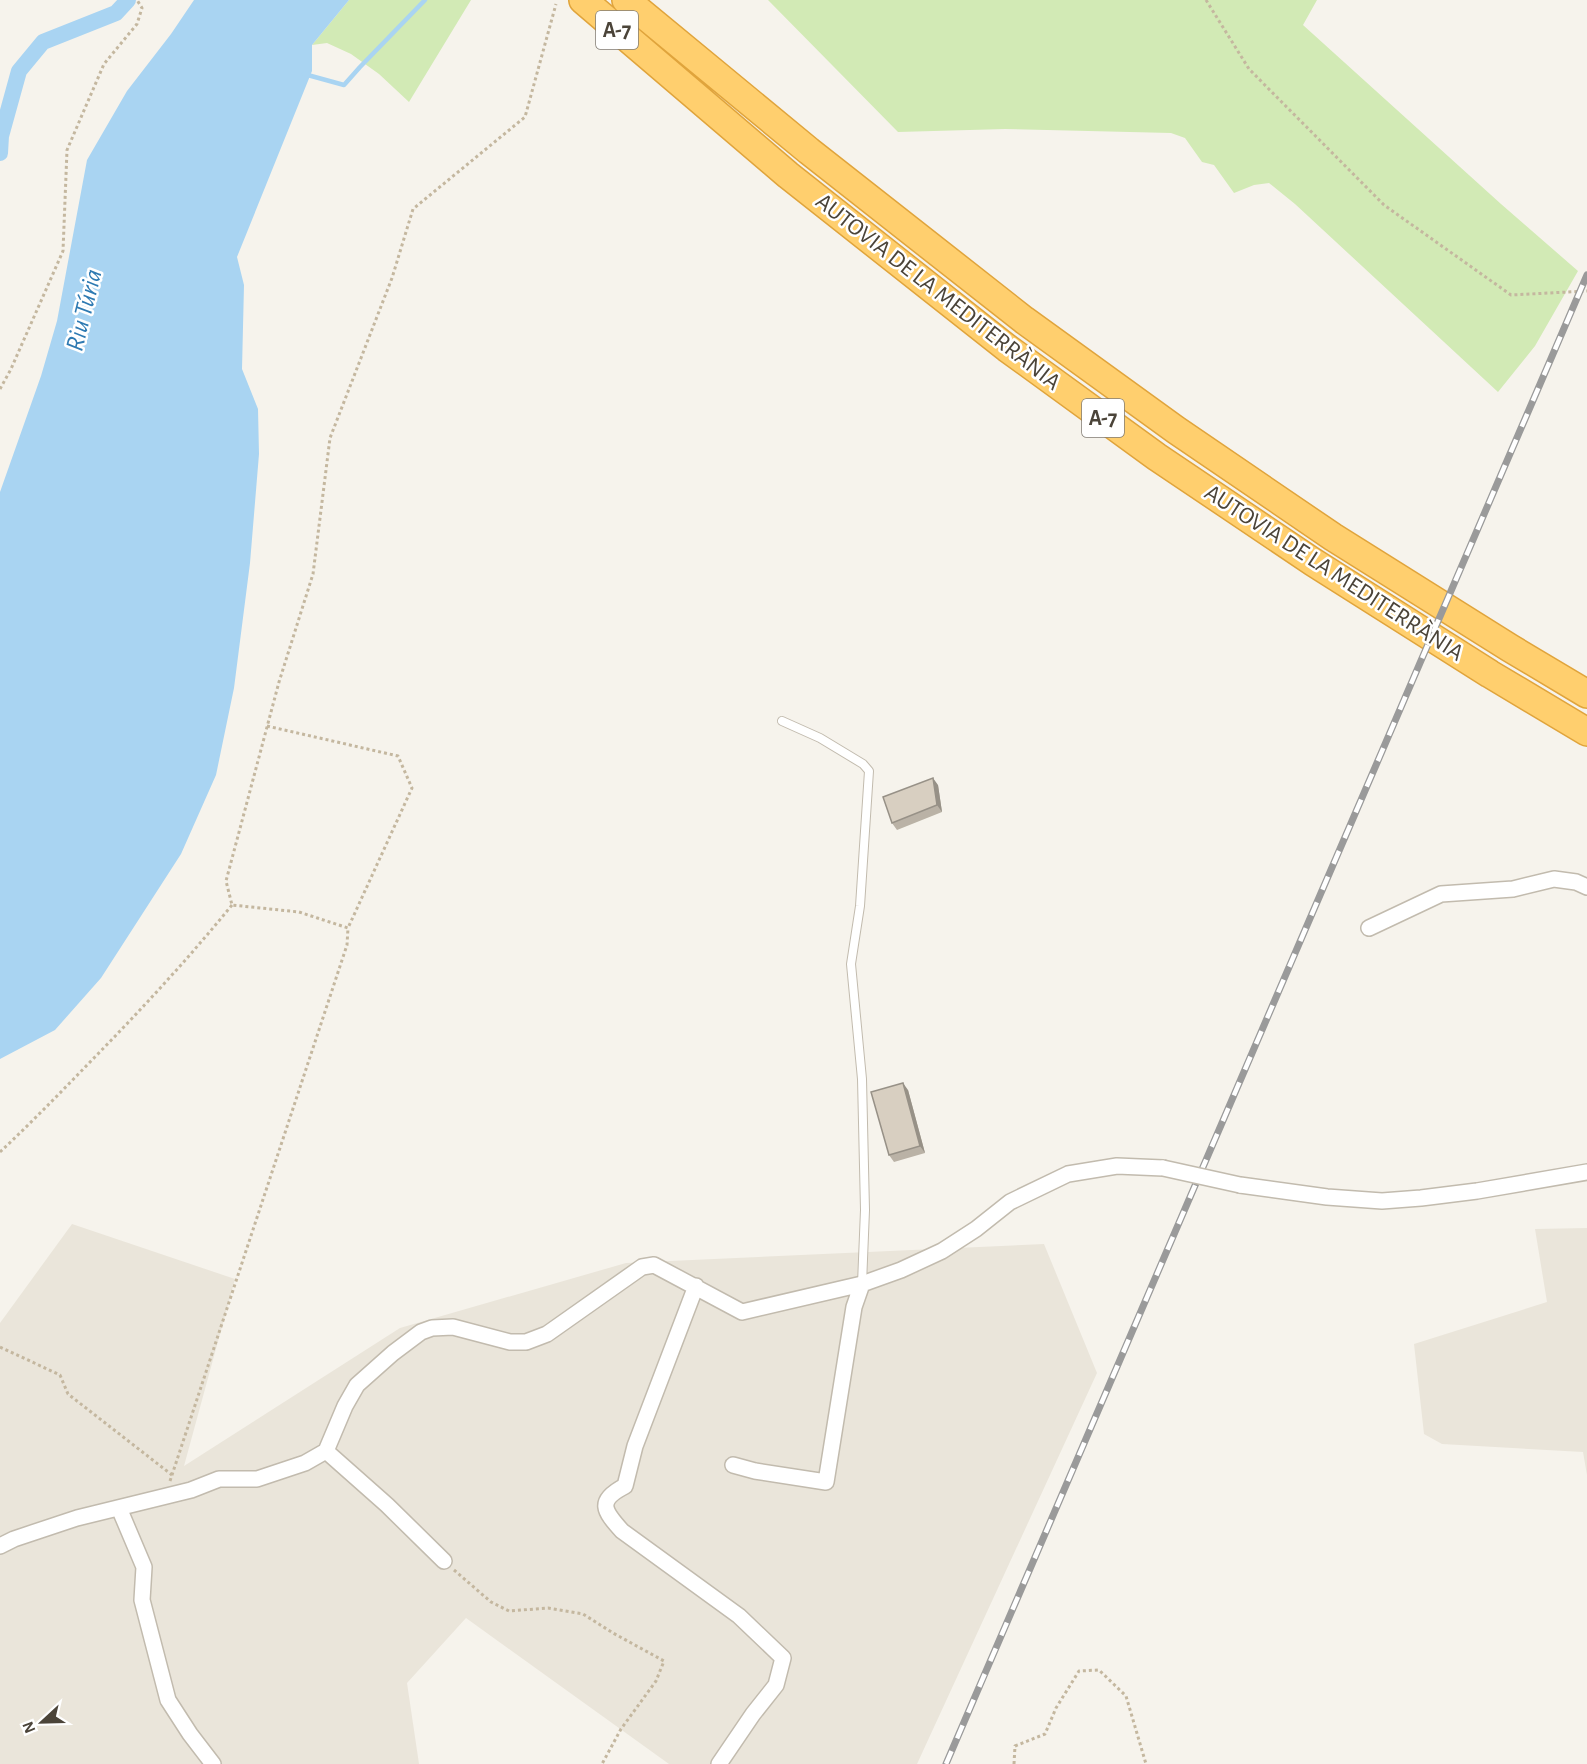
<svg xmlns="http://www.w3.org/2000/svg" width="1587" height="1764" font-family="'Alegreya Sans',sans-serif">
  <rect width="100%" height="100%" fill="#f6f3ec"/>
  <path fill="#eae5da" d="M 72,1224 L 235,1279 L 184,1466 L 400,1328 L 626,1263 L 1044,1244 L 1097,1373 L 917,1764 L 669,1764 L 466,1618 L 407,1683 L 419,1764 L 0,1764 L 0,1323 Z
    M 1587,1228 L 1587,1475 L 1583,1452 L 1442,1444 L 1424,1434 L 1414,1344 L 1547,1302 L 1535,1229 Z"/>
  <path fill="#d2eab5" d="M 349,0 L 471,0 L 409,102 L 379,74 L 351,54 L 327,43 L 312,45 Z
    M 768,0 L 1317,0 L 1303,25 L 1501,204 L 1578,271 L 1535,346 L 1498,392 L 1295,204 L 1269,183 L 1254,185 L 1234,193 L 1214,165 L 1202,162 L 1185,138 L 1171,133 L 1005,129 L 898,132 Z"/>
  <path fill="#a9d4f2" d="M 194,0 L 349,0 L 312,45 L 312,71 L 237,257 L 244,285 L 242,369 L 258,409 L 259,454 L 250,563 L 234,688 L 216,775 L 181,854 L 101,978 L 55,1030 L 0,1059 L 0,492 L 41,376 L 57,321 L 87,160 L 127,91 L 171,34 Z"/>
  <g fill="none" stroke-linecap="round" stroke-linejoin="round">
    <path stroke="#a9d4f2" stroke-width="4.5" d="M 304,74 L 344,85 L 360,67 L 425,0"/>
    <path stroke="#a9d4f2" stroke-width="16" d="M 0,153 L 1,136 L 19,71 L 43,42 L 116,13 L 128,0"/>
    <defs>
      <path id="lane" d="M 782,721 L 820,738 L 863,764 L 869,771 L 860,906 L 851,964 L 862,1079 L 865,1210 L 862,1284"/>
      <path id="street" d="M 1369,928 L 1441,894 L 1513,889 L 1554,879 L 1576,882 L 1587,887
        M 1240,1185 L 1327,1197 L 1382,1201 L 1421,1198 L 1477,1191 L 1587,1172
        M 696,1286 L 635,1446 L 625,1486 C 596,1501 604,1511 622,1531 L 739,1616 L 783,1658 L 776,1685 L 753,1714 L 719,1764
        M 326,1451 L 387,1505 L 444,1561
        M 733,1465 L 755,1471 L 826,1482 L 854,1307 L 862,1284
        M 119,1508 L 144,1567 L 142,1600 L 168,1700 L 190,1734 L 213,1764
        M 0,1546 L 14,1539 L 77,1518 L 191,1490 L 219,1479 L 257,1479 L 305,1463 L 326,1451 L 345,1406 L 357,1385 L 393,1353 L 421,1332 L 432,1328 L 453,1327 L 510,1342 L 526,1342 L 547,1334 L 642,1267 L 654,1265 L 742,1312 L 862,1284 L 901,1270 L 942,1251 L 976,1229 L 1010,1202 L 1068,1174 L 1117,1166 L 1163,1168"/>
      <path id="highway" d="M 583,0 L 788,175 L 1007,348 L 1157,457 L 1313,562 L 1490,674 L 1587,732
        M 626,0 L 809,151 L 1024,320 L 1176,430 L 1333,537 L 1510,648 L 1587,694"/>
    </defs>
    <use href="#lane" stroke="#c2bbae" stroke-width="10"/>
    <use href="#street" stroke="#c2bbae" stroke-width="18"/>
    <use href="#highway" stroke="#e0a43c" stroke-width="30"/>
    <path stroke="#c4b79f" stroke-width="3" stroke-dasharray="3 3" stroke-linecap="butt" d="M 1206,0 L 1249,69 L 1384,205 L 1511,295 L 1587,291
      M 0,389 L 11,369 L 63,251 L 67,150 L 104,64 L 137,24 L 142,8 L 137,0
      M 267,726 L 398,756 L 412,788 L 348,928
      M 0,1152 C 31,1123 61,1092 91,1061 C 140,1011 188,959 232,905
      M 0,1347 L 60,1375 L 68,1394 L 172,1475
      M 170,1481 L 347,945 L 348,928 L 299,912 L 232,905 L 226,881 L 279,682 L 313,574 L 330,438 L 392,278 L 413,209 L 525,117 L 556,4
      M 454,1570 L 491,1602 L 509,1611 L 548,1608 L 583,1614 L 613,1633 L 664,1661 L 656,1681 L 621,1729 L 602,1764
      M 1014,1764 L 1015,1746 L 1045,1734 L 1056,1708 L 1079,1671 L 1099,1670 L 1126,1696 L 1146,1764"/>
    <use href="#lane" stroke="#fff" stroke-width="8"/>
    <use href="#street" stroke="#fff" stroke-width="15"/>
    <use href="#highway" stroke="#ffcf6e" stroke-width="27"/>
    <defs>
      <path id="rail" d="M 946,1764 L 1587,275"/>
    </defs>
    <use href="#rail" stroke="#9a9a9a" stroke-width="7"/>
    <use href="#rail" stroke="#fff" stroke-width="4.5" stroke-dasharray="14" stroke-linecap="butt"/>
    <defs>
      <path id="street-bridge" d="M 1163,1168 L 1240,1185"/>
    </defs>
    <use href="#street-bridge" stroke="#c2bbae" stroke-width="18" stroke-linecap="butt"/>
    <use href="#street-bridge" stroke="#fff" stroke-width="15"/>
  </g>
  <path fill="#bab2a6" d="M 938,785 L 942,812 L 897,830 L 892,823 Z
    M 908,1090 L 925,1153 L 894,1162 L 889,1155 Z"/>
  <path fill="#979187" d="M 933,778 L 938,785 L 942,812 L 937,805 Z
    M 903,1083 L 908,1090 L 925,1153 L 920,1146 Z"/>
  <path fill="#d8cfc1" stroke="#979187" stroke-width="1.5" d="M 933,778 L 937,805 L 892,823 L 883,797 Z
    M 903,1083 L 920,1146 L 889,1155 L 871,1092 Z"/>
  <g text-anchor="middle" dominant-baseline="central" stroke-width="5" stroke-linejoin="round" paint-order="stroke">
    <g fill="#fff" stroke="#817c74" stroke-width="1.5">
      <rect x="596" y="11" width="42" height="38" rx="4.5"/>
      <rect x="1082" y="399" width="42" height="38" rx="4.5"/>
    </g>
    <g font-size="22" font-weight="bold" fill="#4b4439">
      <text x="617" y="30">A-7</text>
      <text x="1103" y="418">A-7</text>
    </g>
    <g font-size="24" fill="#4b4439" stroke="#fff">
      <text transform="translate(938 292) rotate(38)">AUTOVIA DE LA MEDITERRÀNIA</text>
      <text transform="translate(1334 573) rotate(33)">AUTOVIA DE LA MEDITERRÀNIA</text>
    </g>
    <g font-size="26" font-style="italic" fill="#2e7ab2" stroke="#fff">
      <text transform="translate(84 310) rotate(-76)">Riu Túria</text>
    </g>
  </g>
  <g transform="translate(42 1722) rotate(248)" stroke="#ffffff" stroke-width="4.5" paint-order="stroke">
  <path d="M0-4.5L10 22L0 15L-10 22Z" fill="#4b4439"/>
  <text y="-9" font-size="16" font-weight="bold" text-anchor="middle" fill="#4b4439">N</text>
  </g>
</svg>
